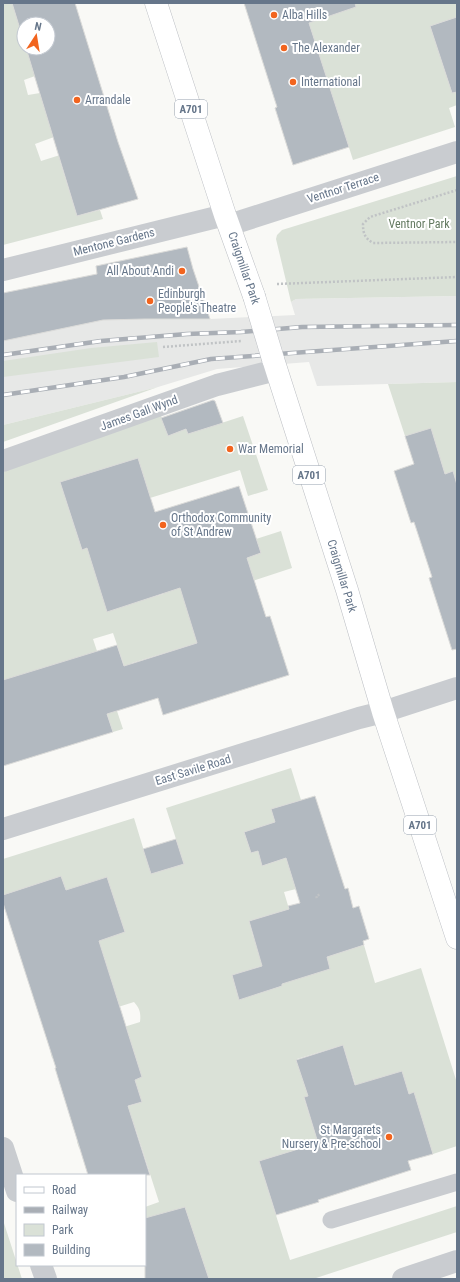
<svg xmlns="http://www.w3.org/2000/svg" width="460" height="1282" font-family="'Roboto Condensed',sans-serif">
  <rect width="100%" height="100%" fill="#f9f9f6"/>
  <path fill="#e7e8e7" d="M 457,296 L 457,382 L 317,386 L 309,362 L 217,369 L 158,387 L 3,425 L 3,341 L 103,320 L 144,319 L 210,319 L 295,315 L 291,302 L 296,299 Z"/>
  <path fill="#dae1d7" d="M 3,3 L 12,3 L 24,42 L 24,48 L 26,48 L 35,76 L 24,80 L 28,95 L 40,93 L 54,137 L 35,144 L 41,161 L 60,155 L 62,160 L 60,161 L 77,216 L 100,210 L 103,219 L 3,245 Z
    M 323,3 L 457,3 L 457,17 L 430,26 L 452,93 L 457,91 L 457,105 L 449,108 L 455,127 L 353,160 L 309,23 L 327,17 Z
    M 457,176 L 457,296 L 296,299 L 291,302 L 276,239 L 277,235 L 282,230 Z
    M 157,342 L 159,357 L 3,377 L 3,361 L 91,348 Z
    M 457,382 L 457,485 L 453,471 L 445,474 L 431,428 L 405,436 L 388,384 Z
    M 158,387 L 3,442 L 3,425 Z
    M 160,413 L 168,436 L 186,429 L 188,434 L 243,416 L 268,490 L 248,496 L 240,470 L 150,498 L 138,458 L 60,482 L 82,550 L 87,548 L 126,584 L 133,603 L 163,594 L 161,587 L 175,580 L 261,553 L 256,539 L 281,531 L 292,568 L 231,588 L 197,643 L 132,663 L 126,671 L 113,633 L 93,639 L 123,729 L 113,732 L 88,654 L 44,753 L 23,760 L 3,696 L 3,472 Z
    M 291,768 L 301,800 L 271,809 L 275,822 L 244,832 L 251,853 L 258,851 L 262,866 L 286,858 L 296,889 L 284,892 L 289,909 L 249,921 L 253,936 L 266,932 L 275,962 L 232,975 L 239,999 L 282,986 L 278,971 L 309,975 L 330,969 L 327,957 L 364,945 L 375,983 L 421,968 L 457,1083 L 457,1146 L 433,1154 L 414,1093 L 409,1094 L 402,1071 L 379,1078 L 359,1096 L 343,1045 L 297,1059 L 308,1096 L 304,1098 L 318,1143 L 259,1161 L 290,1260 L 457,1206 L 457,1232 L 313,1279 L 207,1279 L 176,1227 L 190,1223 L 185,1207 L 145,1219 L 145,1207 L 159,1202 L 136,1130 L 79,1148 L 77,1142 L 123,1108 L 142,1102 L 137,1087 L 116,1085 L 142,1077 L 139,1068 L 74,1052 L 52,1058 L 50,1050 L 140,1022 C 141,1013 140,1009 134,1002 L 99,1013 L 105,959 L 29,983 L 23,965 L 125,932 L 107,878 L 67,893 L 61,876 L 3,895 L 3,859 L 134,818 L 151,874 L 184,864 L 166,808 Z
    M 3,1220 L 22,1279 L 3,1279 Z"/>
  <path fill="#b2b9c0" stroke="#dbdbd9" d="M 12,3 L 75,3 L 118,142 L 138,199 L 77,216 L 26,48 L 48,48 L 48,24 L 24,24 L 24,42 Z
    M 244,3 L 355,3 L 356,7 L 309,23 L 349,147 L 293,165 L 275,108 L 277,107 Z
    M 457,17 L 457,92 L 452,93 L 430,26 Z
    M 187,247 L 193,269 L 210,319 L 144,319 L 103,320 L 3,341 L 3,293 L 97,274 L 96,266 Z
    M 213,400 L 215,401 L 223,423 L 188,434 L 186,429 L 168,436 L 161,418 Z
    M 431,428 L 445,474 L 453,471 L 457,485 L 457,649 L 452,650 L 429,578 L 432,577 L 414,522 L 411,523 L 394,471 L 414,464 L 405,436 Z
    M 138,458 L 155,512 L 239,486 L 261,553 L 247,558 L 266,617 L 270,616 L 289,675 L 163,715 L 158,698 L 107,714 L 113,732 L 3,766 L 3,680 L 117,645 L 124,666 L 197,643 L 180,588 L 107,612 L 87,548 L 82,550 L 60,482 Z
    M 315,796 L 345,889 L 348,888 L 353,908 L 359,906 L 369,939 L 363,941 L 364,945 L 327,957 L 330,969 L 282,984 L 282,986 L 239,1000 L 232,975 L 262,966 L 249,921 L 289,909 L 288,906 L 300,903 L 286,858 L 262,866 L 258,851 L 251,853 L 244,832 L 275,822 L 271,809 Z
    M 176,839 L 184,864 L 151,874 L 143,849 Z
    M 61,876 L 66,890 L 107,877 L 125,932 L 99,941 L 142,1077 L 135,1080 L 142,1102 L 128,1106 L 150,1175 L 88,1175 L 55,1068 L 56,1068 L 3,903 L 3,895 Z
    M 343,1045 L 355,1085 L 402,1071 L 409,1094 L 414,1092 L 433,1154 L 408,1161 L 411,1170 L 318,1200 L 319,1202 L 276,1215 L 259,1161 L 318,1143 L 304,1097 L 308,1096 L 296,1060 Z
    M 185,1207 L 209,1279 L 145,1279 L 145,1218 Z"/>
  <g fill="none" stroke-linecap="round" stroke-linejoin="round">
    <defs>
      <path id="primary" d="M 156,3 L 225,215 L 254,296
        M 273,359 L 347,590 L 383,712 L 457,938"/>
    </defs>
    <use href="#primary" stroke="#bcbfc4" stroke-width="23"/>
    <path stroke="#c0c3c5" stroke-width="2.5" stroke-dasharray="2 2" stroke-linecap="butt" d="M 457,190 L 370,217 L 363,224 C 363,234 365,238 373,243 L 457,242
      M 277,284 L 457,277
      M 163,347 L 241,341
      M 317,898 L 316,896 L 321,894"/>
    <path stroke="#c9ccd0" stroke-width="17" d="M 331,1220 L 457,1182"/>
    <path stroke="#c9ccd0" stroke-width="22" d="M 229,225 L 457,152
      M 3,270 L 225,215
      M 3,461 L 217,385 L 276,370
      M 3,829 L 359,718 L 383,712 L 457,688
      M 3,1148 L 17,1191
      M 41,1265 L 46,1279
      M 403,1279 L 457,1261"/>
    <use href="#primary" stroke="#fff" stroke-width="22"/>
    <defs>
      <path id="rail" d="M 3,355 L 101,341 L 187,334 L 241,332 L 302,327 L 457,325
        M 3,395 L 124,377 L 211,359 L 457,341"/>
    </defs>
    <use href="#rail" stroke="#a9aeb5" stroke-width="4.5"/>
    <use href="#rail" stroke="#fff" stroke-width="3" stroke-dasharray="9" stroke-linecap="butt"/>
    <defs>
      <path id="primary-bridge" d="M 254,296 L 273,359"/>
    </defs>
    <use href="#primary-bridge" stroke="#bcbfc4" stroke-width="23" stroke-linecap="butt"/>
    <use href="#primary-bridge" stroke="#fff" stroke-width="22"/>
  </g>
  <g fill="#f2641e" stroke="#fff" stroke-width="1.5">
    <circle cx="274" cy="15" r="4"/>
    <circle cx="284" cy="48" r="4"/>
    <circle cx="293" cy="82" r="4"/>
    <circle cx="77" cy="100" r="4"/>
    <circle cx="182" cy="271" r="4"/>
    <circle cx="150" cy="301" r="4"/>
    <circle cx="230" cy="449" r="4"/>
    <circle cx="163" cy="525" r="4"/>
    <circle cx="389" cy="1137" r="4"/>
  </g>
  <g text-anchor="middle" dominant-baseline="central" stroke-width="4" stroke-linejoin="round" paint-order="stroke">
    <g fill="#fff" stroke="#949fad" stroke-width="1">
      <rect x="175" y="100" width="32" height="18" rx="3"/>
      <rect x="293" y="466" width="32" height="18" rx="3"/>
      <rect x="404" y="816" width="32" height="18" rx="3"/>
    </g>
    <g font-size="11" font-weight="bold" fill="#66768a">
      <text x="191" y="109">A701</text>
      <text x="309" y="475">A701</text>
      <text x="420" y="825">A701</text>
    </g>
    <g font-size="12" fill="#66768a" stroke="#fff" text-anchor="start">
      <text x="282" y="15">Alba Hills</text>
      <text x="292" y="48">The Alexander</text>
      <text x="301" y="82">International</text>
      <text x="85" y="100">Arrandale</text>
      <text x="174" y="271" text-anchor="end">All About Andi</text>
      <text x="158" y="294">Edinburgh<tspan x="158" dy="14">People's Theatre</tspan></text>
      <text x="238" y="449">War Memorial</text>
      <text x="171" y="518">Orthodox Community<tspan x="171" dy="14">of St Andrew</tspan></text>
      <text x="381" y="1130" text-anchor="end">St Margarets<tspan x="381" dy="14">Nursery &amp; Pre-school</tspan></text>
    </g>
    <g font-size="12" fill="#66768a" stroke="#fff">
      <text transform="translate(343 188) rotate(-18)">Ventnor Terrace</text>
      <text transform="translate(114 242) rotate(-14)">Mentone Gardens</text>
      <text transform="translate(244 268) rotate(71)">Craigmillar Park</text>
      <text transform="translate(139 413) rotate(-20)">James Gall Wynd</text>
      <text transform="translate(342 576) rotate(73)">Craigmillar Park</text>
      <text transform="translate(193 770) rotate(-17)">East Savile Road</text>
    </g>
    <g font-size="12" fill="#647a61" stroke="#fff">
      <text x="419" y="224">Ventnor Park</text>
    </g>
  </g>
  <rect width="460" height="1282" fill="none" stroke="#66768a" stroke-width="8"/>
  <rect x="16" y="1174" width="130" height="92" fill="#ffffff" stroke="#c2c8d0"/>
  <rect x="24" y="1187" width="20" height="6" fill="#ffffff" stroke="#c2c8d0"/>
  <text x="52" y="1194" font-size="12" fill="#66768a">Road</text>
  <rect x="24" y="1207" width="20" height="6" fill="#a9aeb5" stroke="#c2c8d0"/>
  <text x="52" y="1214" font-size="12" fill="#66768a">Railway</text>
  <rect x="24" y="1224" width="20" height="12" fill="#dae1d7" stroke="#c2c8d0"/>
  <text x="52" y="1234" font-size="12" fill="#66768a">Park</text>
  <rect x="24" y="1244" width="20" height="12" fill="#b2b9c0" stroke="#c2c8d0"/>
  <text x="52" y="1254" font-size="12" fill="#66768a">Building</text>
  <g transform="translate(36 36) rotate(12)"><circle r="19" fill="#ffffff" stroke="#c2c8d0"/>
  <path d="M0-3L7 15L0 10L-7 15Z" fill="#f2641e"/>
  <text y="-6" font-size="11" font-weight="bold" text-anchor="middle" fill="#66768a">N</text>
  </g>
</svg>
